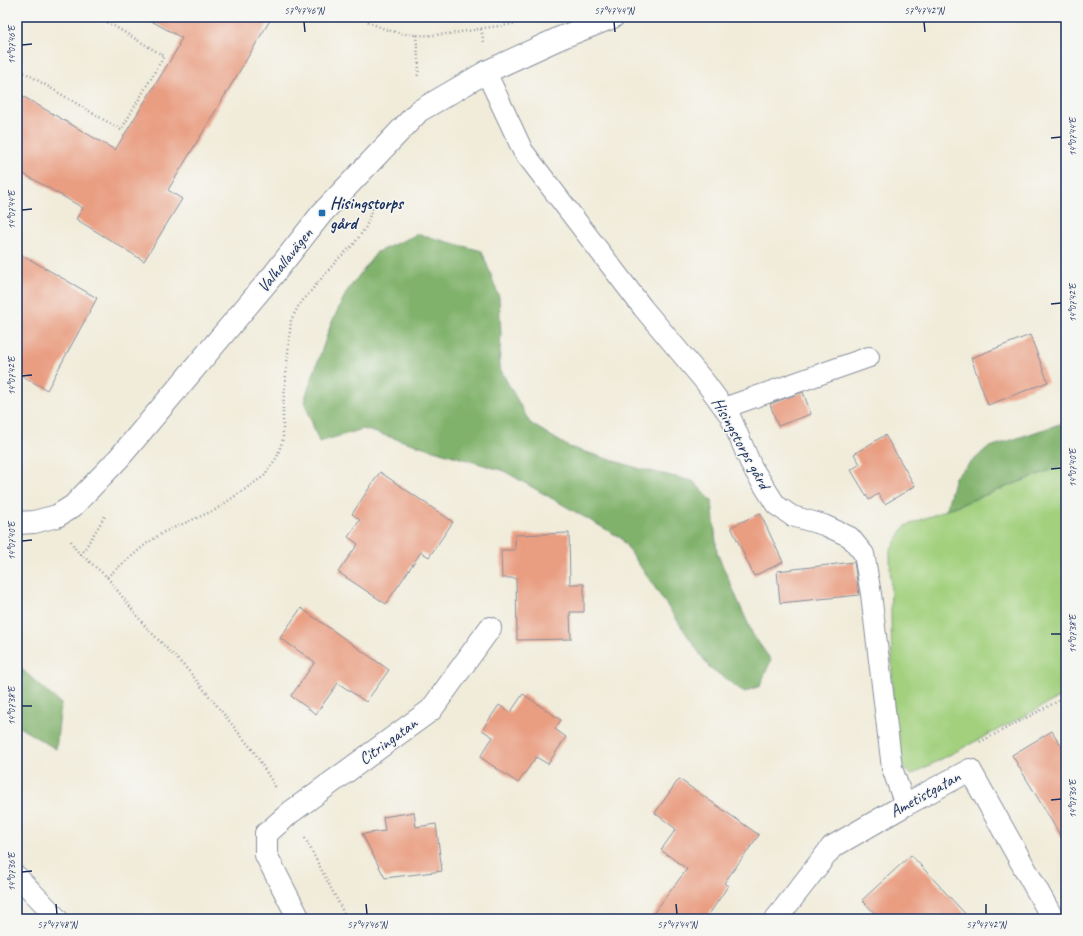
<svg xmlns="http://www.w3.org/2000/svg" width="1083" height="936" font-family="Caveat,sans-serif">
  <rect width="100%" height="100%" fill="#f6f6f2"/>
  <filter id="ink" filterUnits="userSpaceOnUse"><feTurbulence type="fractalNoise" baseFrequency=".025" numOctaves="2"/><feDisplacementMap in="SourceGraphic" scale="8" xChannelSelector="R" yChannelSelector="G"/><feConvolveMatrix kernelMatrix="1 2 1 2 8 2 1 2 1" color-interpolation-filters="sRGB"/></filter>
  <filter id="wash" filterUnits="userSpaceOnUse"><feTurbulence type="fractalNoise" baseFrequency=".012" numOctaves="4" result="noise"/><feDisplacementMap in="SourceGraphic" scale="16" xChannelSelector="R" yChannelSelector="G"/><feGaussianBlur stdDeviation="0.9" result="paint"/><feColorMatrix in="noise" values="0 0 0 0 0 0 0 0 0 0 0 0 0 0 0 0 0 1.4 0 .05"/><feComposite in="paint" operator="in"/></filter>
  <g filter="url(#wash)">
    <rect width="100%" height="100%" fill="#f1ecda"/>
    <path fill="#a2d07d" stroke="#5e806e" d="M 1066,464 L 1066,694 L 911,775 L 900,762 L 893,740 L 890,550 L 905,526 Z"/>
    <path fill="#81b26c" stroke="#4e7065" d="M 418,234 L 482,251 L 499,297 L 501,334 L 499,367 L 530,423 L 569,447 L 641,469 L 693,481 L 712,501 L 717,553 L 753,635 L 771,660 L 760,686 L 744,692 L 709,667 L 621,538 L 504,471 L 363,429 L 319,442 L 304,401 L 331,324 L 347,291 L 377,252 Z
      M 1066,422 L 1066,464 L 946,510 L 955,477 L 987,448 Z
      M 17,665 L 61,704 L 56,749 L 17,726 Z"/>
    <g id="blocks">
      <path fill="#e99d81" d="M 144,17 L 272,17 L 168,190 L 182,199 L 144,261 L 76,219 L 83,208 L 17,170 L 17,93 L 115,150 L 179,46 L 178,45 L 182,38 Z
        M 17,252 L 97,298 L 47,390 L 17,373 Z
        M 1030,335 L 1048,382 L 988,405 L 971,358 Z
        M 803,392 L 811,414 L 778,426 L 770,404 Z
        M 885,435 L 915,486 L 885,504 L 878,494 L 869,500 L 851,470 L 860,464 L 854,454 Z
        M 380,472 L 453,522 L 429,557 L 421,552 L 386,604 L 338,572 L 358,544 L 348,537 L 360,520 L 352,514 Z
        M 760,513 L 783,562 L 754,576 L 731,527 Z
        M 569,533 L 570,584 L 584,584 L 584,612 L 570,612 L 571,639 L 517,640 L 516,578 L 502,578 L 501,550 L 515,550 L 515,535 Z
        M 854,562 L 859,595 L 780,603 L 777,571 Z
        M 301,608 L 389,670 L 366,702 L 338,683 L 316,714 L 291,696 L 315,662 L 280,638 Z
        M 523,694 L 561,720 L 555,729 L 566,737 L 548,764 L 536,757 L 518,783 L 480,757 L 493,737 L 482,730 L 499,705 L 510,713 Z
        M 1052,731 L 1066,753 L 1066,845 L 1012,755 Z
        M 679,779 L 759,835 L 724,883 L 728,886 L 706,919 L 649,919 L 687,869 L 661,850 L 676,829 L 655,813 Z
        M 414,812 L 416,827 L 436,824 L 442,871 L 385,878 L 362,834 L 385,831 L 383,817 Z
        M 911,855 L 970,919 L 880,919 L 862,900 Z"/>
    </g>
  </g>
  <g filter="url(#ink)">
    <use href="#blocks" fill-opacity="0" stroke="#868e9c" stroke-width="1"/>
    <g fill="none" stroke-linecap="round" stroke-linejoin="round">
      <defs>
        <path id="service" d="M 486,72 L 523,151 L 643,308 L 705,382 L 730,416 L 752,467 L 776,505 L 792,516 L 824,525 L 850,537 L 864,554 L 871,594 L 892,768 L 905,805
          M 724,408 L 869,357
          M 17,876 L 58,919"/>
        <path id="minor" d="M 17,523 L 34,522 L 57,516 L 73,506 L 119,458 L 274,274 L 322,213 L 419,111 L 486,72 L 560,38 L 613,17
          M 266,834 L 291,812 L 431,710 L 490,628
          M 776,919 L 832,847 L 905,805 L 970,770 L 1053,919"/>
        <path id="tertiary" d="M 266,834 L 266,855 L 299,919"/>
      </defs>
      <use href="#service" stroke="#868e9c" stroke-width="22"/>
      <use href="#minor" stroke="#868e9c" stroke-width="24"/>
      <use href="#tertiary" stroke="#868e9c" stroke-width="24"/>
      <path stroke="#868e9c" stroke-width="2.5" stroke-dasharray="1 3" stroke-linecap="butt" d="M 361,17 C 400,43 441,36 484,28 C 497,26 511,25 524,21
        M 481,29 L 484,42
        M 416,35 L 419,69 L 417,78
        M 17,68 L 121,130 L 164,56 L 99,17
        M 71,541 L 76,550 L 107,577 L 145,626 L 188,670 L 255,753 L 276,788
        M 81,555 L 105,516
        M 107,577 L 146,544 L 164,532 L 215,510 L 264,476 L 277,457 L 283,439 L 283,407 L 291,320 L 299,305 L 338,259 L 354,244 L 366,227 L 372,209 L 375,201
        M 980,742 L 1066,697
        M 305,838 L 347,919"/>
      <use href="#service" stroke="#fff" stroke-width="20"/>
      <use href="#minor" stroke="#fff" stroke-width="22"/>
      <use href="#tertiary" stroke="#fff" stroke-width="22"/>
    </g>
  </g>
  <path fill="none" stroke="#1b2f5e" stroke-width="1.5" d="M 304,22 L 305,32M 614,22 L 615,32M 924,22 L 925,32M 22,45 L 32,44M 1051,138 L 1061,137M 22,210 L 32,209M 1051,304 L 1061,303M 22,376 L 32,375M 1051,469 L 1061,468M 22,541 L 32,540M 1051,634 L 1061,634M 22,706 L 32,706M 1051,800 L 1061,799M 22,872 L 32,871M 56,904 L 57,914M 366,904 L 367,914M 676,904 L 677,914M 986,904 L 986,914"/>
  <rect fill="#1f6fb2" stroke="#f6f6f2" stroke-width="1.5" x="318" y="209" width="8" height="8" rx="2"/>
  <g text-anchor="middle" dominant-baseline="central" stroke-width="3" stroke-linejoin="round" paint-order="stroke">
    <g font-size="17" font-weight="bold" fill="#1b2f5e" stroke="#f6f6f2" text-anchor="start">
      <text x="330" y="203">Hisingstorps<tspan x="330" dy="20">gård</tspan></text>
    </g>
    <g font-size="17" fill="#1b2f5e" stroke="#f6f6f2">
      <text transform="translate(285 260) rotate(-51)">Valhallavägen</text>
      <text transform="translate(741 443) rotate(61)">Hisingstorps gård</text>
      <text transform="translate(388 741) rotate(-36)">Citringatan</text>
      <text transform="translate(925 794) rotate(-29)">Ametistgatan</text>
    </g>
  </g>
  <rect width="1083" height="936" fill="none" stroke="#f6f6f2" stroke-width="44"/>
  <rect x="22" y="22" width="1039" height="892" fill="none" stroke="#1b2f5e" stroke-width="1.5"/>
  <g font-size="10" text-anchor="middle" fill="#1b2f5e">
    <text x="304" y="14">57°47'46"N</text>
    <text x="614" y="14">57°47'44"N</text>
    <text x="924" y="14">57°47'42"N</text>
    <text transform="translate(11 45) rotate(-90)" y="4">14°07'46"E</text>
    <text transform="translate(1072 137) rotate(-90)" y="4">14°07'44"E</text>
    <text transform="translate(11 210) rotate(-90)" y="4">14°07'44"E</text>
    <text transform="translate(1072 303) rotate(-90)" y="4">14°07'42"E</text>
    <text transform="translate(11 376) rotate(-90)" y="4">14°07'42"E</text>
    <text transform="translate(1072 468) rotate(-90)" y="4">14°07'40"E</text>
    <text transform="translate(11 541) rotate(-90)" y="4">14°07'40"E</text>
    <text transform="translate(1072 634) rotate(-90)" y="4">14°07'38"E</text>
    <text transform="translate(11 706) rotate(-90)" y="4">14°07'38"E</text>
    <text transform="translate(1072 799) rotate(-90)" y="4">14°07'36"E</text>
    <text transform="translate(11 872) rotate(-90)" y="4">14°07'36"E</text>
    <text x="57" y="928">57°47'48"N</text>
    <text x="367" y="928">57°47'46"N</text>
    <text x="677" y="928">57°47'44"N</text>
    <text x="986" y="928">57°47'42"N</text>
  </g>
</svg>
